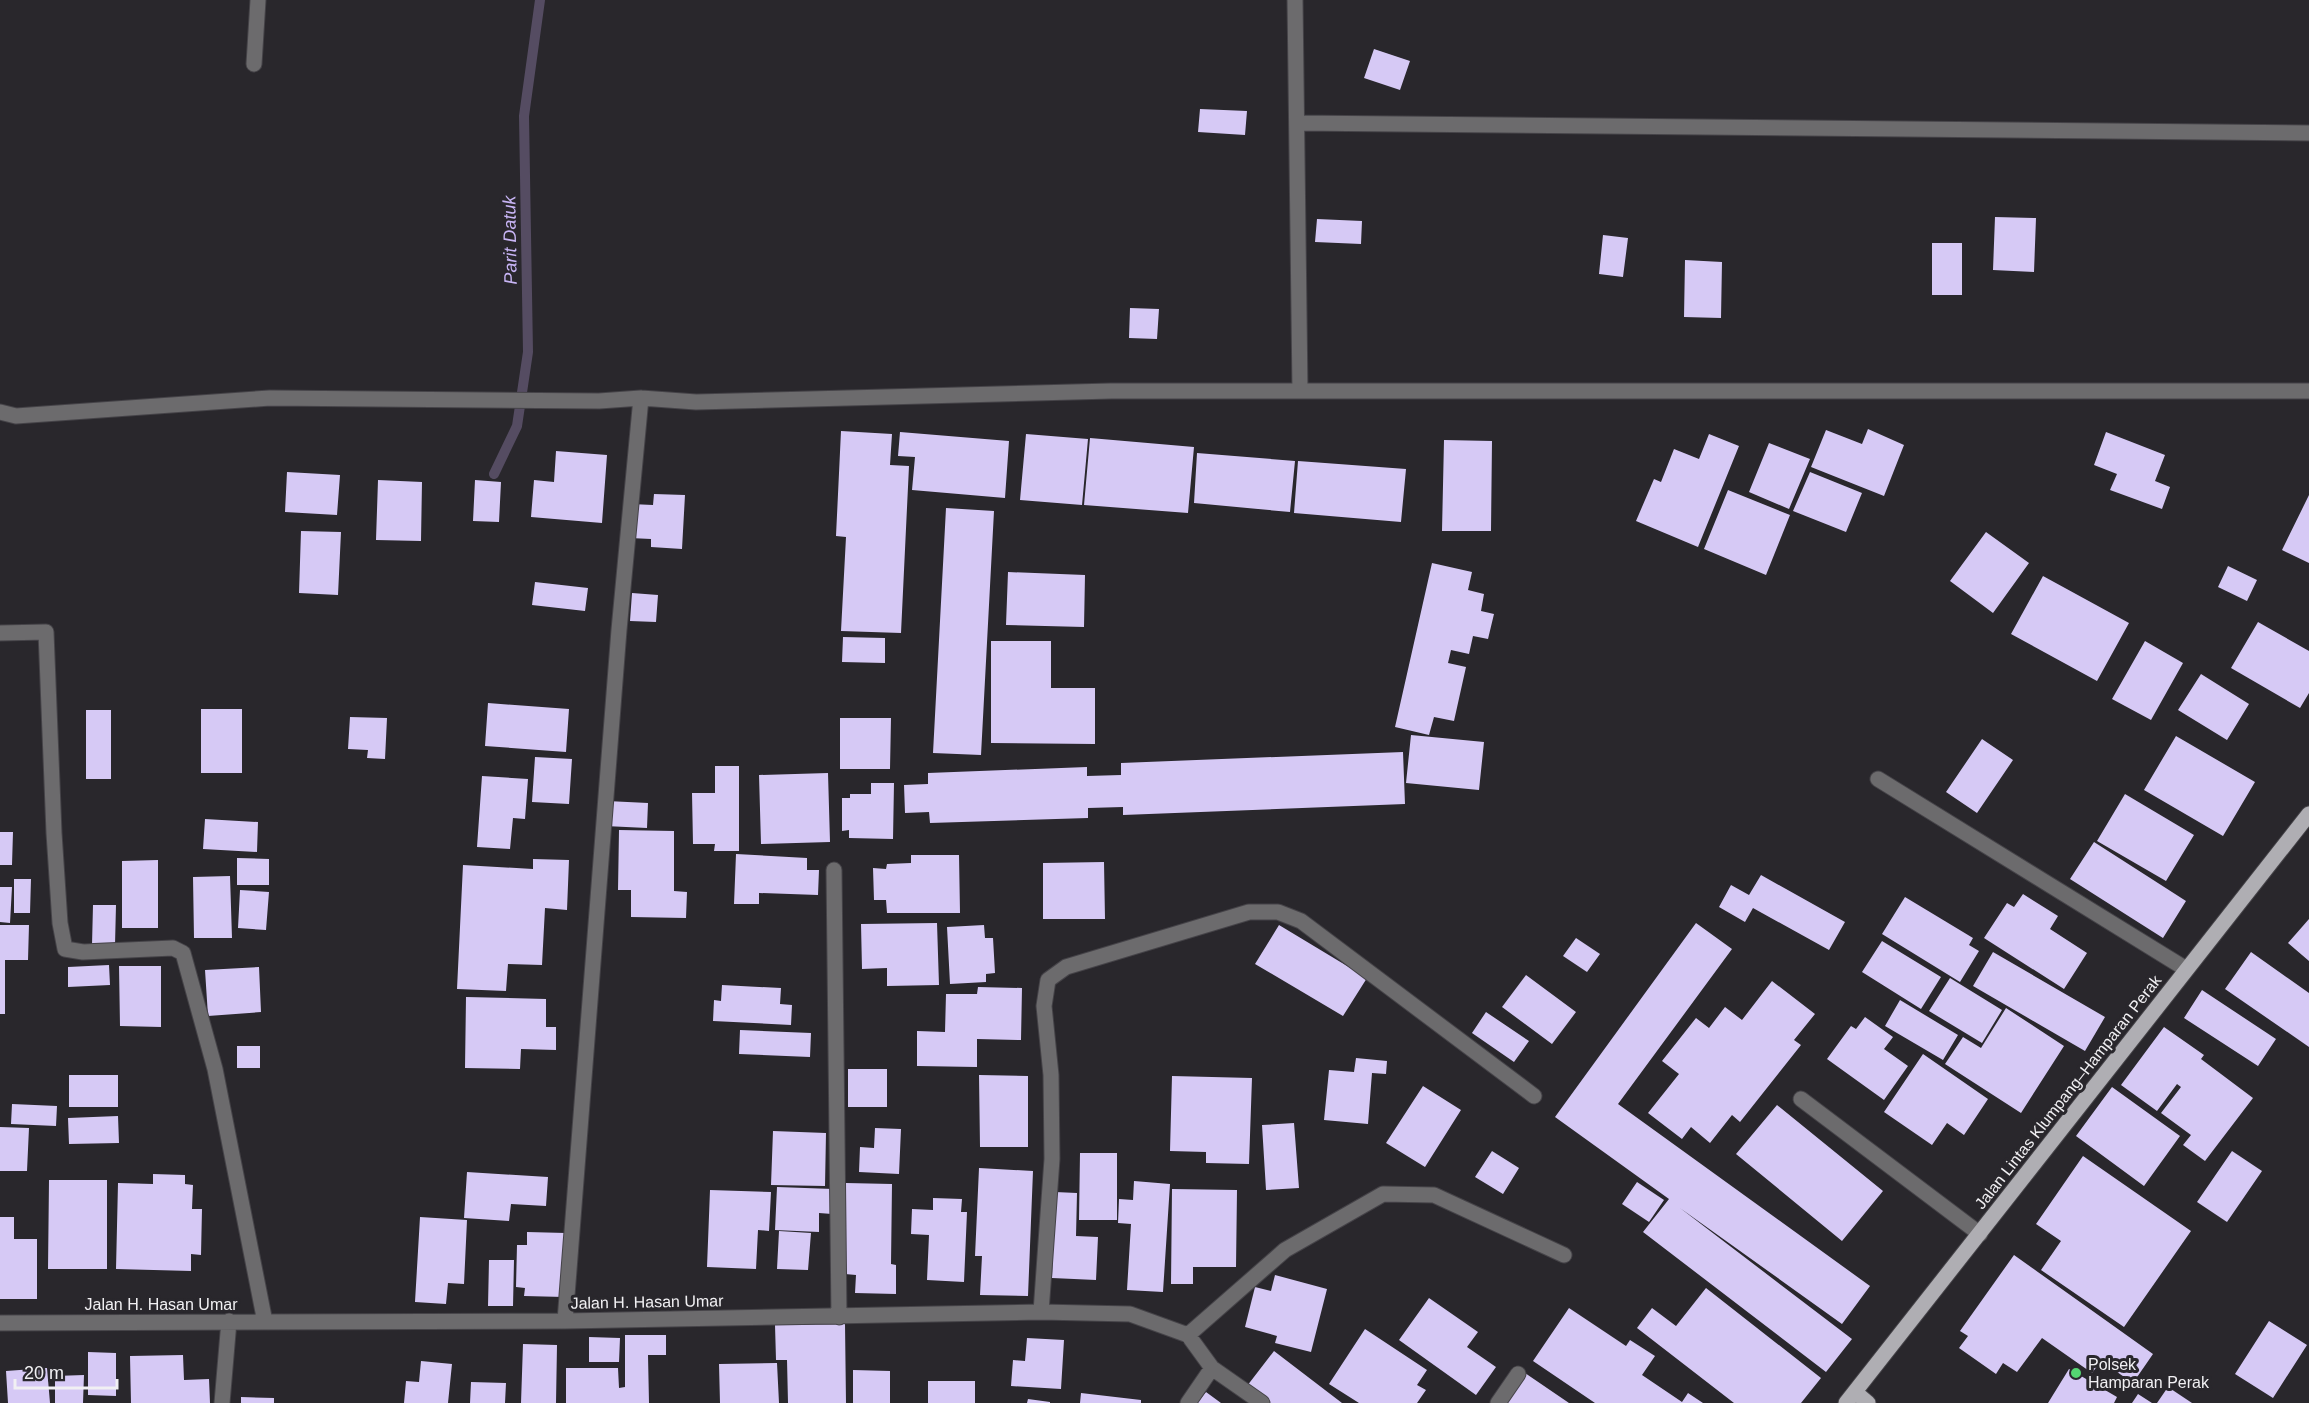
<svg xmlns="http://www.w3.org/2000/svg" width="2309" height="1403" font-family="Arial,sans-serif">
  <rect width="100%" height="100%" fill="#29272c"/>
  <g fill="none" stroke-linecap="round" stroke-linejoin="round">
    <path stroke="#554c62" stroke-width="10" d="M 494,474 L 517,426 L 528,352 L 524,116 L 540,0"/>
  </g>
  <path fill="#d6c9f5" d="M 1374,49 L 1410,61 L 1400,90 L 1364,78 Z
    M 1200,109 L 1247,111 L 1245,135 L 1198,132 Z
    M 1995,217 L 2036,218 L 2034,272 L 1993,270 Z
    M 1317,219 L 1362,221 L 1361,244 L 1315,242 Z
    M 1603,235 L 1628,238 L 1623,277 L 1599,274 Z
    M 1932,243 L 1962,243 L 1962,295 L 1932,295 Z
    M 1685,260 L 1722,262 L 1721,318 L 1684,317 Z
    M 1130,308 L 1159,309 L 1157,339 L 1129,338 Z
    M 1868,429 L 1904,445 L 1884,496 L 1811,467 L 1826,430 L 1862,444 Z
    M 841,431 L 892,434 L 890,465 L 909,466 L 901,633 L 841,631 L 846,537 L 836,536 Z
    M 900,432 L 1009,441 L 1005,498 L 912,490 L 915,457 L 898,456 Z
    M 2106,432 L 2165,455 L 2155,481 L 2170,487 L 2162,509 L 2110,490 L 2117,474 L 2094,465 Z
    M 1026,434 L 1088,439 L 1082,505 L 1020,500 Z
    M 1709,434 L 1739,446 L 1698,547 L 1636,521 L 1654,479 L 1661,482 L 1674,449 L 1699,459 Z
    M 1090,438 L 1194,447 L 1188,513 L 1084,505 Z
    M 1444,440 L 1492,441 L 1491,531 L 1442,531 Z
    M 1769,443 L 1810,459 L 1789,509 L 1749,492 Z
    M 556,451 L 607,455 L 602,523 L 531,517 L 534,480 L 554,482 Z
    M 1197,453 L 1295,461 L 1290,512 L 1194,503 Z
    M 1298,461 L 1406,469 L 1401,522 L 1294,513 Z
    M 287,472 L 340,475 L 337,515 L 285,512 Z
    M 1810,472 L 1862,493 L 1846,532 L 1793,511 Z
    M 378,480 L 422,482 L 421,541 L 376,540 Z
    M 475,480 L 501,482 L 499,522 L 473,521 Z
    M 1728,490 L 1790,515 L 1766,575 L 1704,549 Z
    M 654,494 L 685,495 L 682,549 L 651,547 L 651,539 L 630,538 L 631,504 L 653,505 Z
    M 2309,495 L 2309,563 L 2282,550 Z
    M 946,508 L 994,511 L 981,755 L 933,753 Z
    M 301,531 L 341,532 L 338,595 L 299,593 Z
    M 1986,532 L 2029,563 L 1993,613 L 1950,581 Z
    M 1432,563 L 1472,572 L 1468,590 L 1484,594 L 1481,611 L 1494,614 L 1488,639 L 1473,636 L 1469,654 L 1451,650 L 1448,663 L 1466,667 L 1454,721 L 1434,717 L 1429,735 L 1395,727 Z
    M 2228,566 L 2257,580 L 2247,601 L 2218,587 Z
    M 1008,572 L 1085,575 L 1084,627 L 1006,625 Z
    M 2043,576 L 2129,623 L 2097,681 L 2011,634 Z
    M 535,582 L 588,588 L 585,611 L 532,605 Z
    M 632,593 L 658,595 L 656,622 L 630,621 Z
    M 2258,622 L 2309,651 L 2309,693 L 2300,708 L 2231,668 Z
    M 843,637 L 885,638 L 885,663 L 842,662 Z
    M 991,641 L 1051,641 L 1051,688 L 1095,688 L 1095,744 L 991,743 Z
    M 2145,641 L 2183,663 L 2151,720 L 2112,699 Z
    M 2201,674 L 2249,704 L 2227,740 L 2178,710 Z
    M 488,703 L 569,709 L 566,752 L 485,746 Z
    M 201,709 L 242,709 L 242,773 L 201,773 Z
    M 86,710 L 111,710 L 111,779 L 86,779 Z
    M 350,717 L 387,718 L 385,759 L 367,758 L 368,750 L 348,749 Z
    M 840,718 L 891,718 L 890,769 L 840,769 Z
    M 1411,735 L 1484,742 L 1479,790 L 1406,783 Z
    M 2176,736 L 2255,782 L 2223,836 L 2144,790 Z
    M 1982,739 L 2013,760 L 1977,813 L 1946,792 Z
    M 1403,752 L 1405,804 L 1123,815 L 1123,807 L 1088,808 L 1088,818 L 930,823 L 929,812 L 905,813 L 904,785 L 928,784 L 928,773 L 1087,767 L 1087,776 L 1121,775 L 1121,763 Z
    M 535,757 L 572,759 L 569,804 L 532,802 Z
    M 715,766 L 739,766 L 739,851 L 714,851 L 715,844 L 693,844 L 692,793 L 715,793 Z
    M 828,773 L 830,842 L 761,844 L 759,775 Z
    M 482,776 L 528,779 L 525,819 L 513,818 L 510,849 L 477,847 Z
    M 871,783 L 894,783 L 893,839 L 849,838 L 849,830 L 842,831 L 842,798 L 850,798 L 850,794 L 871,794 Z
    M 2125,794 L 2194,835 L 2166,881 L 2097,841 Z
    M 607,801 L 648,803 L 647,828 L 605,826 Z
    M 205,819 L 258,822 L 257,852 L 203,849 Z
    M 619,830 L 674,831 L 674,891 L 687,892 L 686,918 L 631,917 L 631,890 L 618,890 Z
    M 0,832 L 13,832 L 12,865 L 0,865 Z
    M 2094,842 L 2186,901 L 2163,938 L 2070,879 Z
    M 736,854 L 807,858 L 807,870 L 819,870 L 818,895 L 759,893 L 759,904 L 734,904 Z
    M 911,855 L 959,855 L 960,913 L 887,913 L 886,900 L 874,900 L 873,868 L 886,869 L 887,864 L 911,863 Z
    M 237,858 L 269,859 L 269,885 L 237,885 Z
    M 533,859 L 569,860 L 567,910 L 545,908 L 542,965 L 508,964 L 506,991 L 457,989 L 463,865 L 533,869 Z
    M 158,860 L 158,928 L 122,928 L 122,861 Z
    M 1104,862 L 1105,919 L 1043,919 L 1043,863 Z
    M 1761,875 L 1845,922 L 1829,950 L 1753,908 L 1745,922 L 1719,907 L 1731,885 L 1749,895 Z
    M 230,876 L 232,938 L 194,938 L 193,877 Z
    M 14,879 L 31,879 L 30,913 L 14,913 Z
    M 0,887 L 12,887 L 10,923 L 0,922 Z
    M 240,890 L 269,892 L 266,930 L 238,928 Z
    M 2023,894 L 2058,916 L 2050,929 L 2087,953 L 2064,989 L 1984,938 L 2007,903 L 2014,907 Z
    M 1905,897 L 1973,938 L 1969,945 L 1979,951 L 1960,982 L 1882,934 Z
    M 93,905 L 116,905 L 115,945 L 92,945 Z
    M 2309,919 L 2309,961 L 2288,943 Z
    M 937,923 L 939,985 L 887,986 L 887,968 L 862,969 L 861,924 Z
    M 1696,923 L 1732,949 L 1618,1104 L 1870,1286 L 1842,1324 L 1680,1208 L 1852,1339 L 1826,1372 L 1643,1232 L 1669,1199 L 1555,1117 Z
    M 0,925 L 29,925 L 28,960 L 5,960 L 5,1014 L 0,1014 Z
    M 984,925 L 985,938 L 993,938 L 995,973 L 986,974 L 986,982 L 950,984 L 947,927 Z
    M 1279,925 L 1367,978 L 1343,1016 L 1255,964 Z
    M 1576,938 L 1600,954 L 1587,972 L 1563,956 Z
    M 1882,941 L 1941,977 L 1921,1009 L 1862,972 Z
    M 1993,952 L 2105,1017 L 2085,1051 L 1973,986 Z
    M 2251,952 L 2309,993 L 2309,1047 L 2225,989 Z
    M 109,965 L 110,985 L 68,987 L 68,967 Z
    M 119,966 L 161,966 L 161,1027 L 120,1026 Z
    M 259,967 L 261,1012 L 208,1016 L 205,970 Z
    M 1526,975 L 1576,1012 L 1552,1044 L 1502,1007 Z
    M 1950,978 L 2002,1010 L 1982,1043 L 1929,1011 Z
    M 1772,981 L 1815,1014 L 1794,1040 L 1801,1045 L 1740,1122 L 1732,1115 L 1710,1143 L 1691,1127 L 1682,1139 L 1648,1113 L 1679,1074 L 1662,1061 L 1696,1018 L 1709,1028 L 1725,1007 L 1742,1020 Z
    M 722,985 L 781,988 L 780,1004 L 792,1005 L 791,1025 L 713,1021 L 714,1000 L 721,1001 Z
    M 978,987 L 1022,988 L 1021,1040 L 977,1039 L 977,1067 L 917,1066 L 917,1031 L 945,1032 L 946,994 L 977,994 Z
    M 2202,990 L 2276,1039 L 2258,1066 L 2184,1018 Z
    M 466,997 L 546,999 L 546,1027 L 556,1027 L 556,1050 L 521,1049 L 520,1069 L 465,1068 Z
    M 1900,1000 L 1958,1035 L 1943,1060 L 1885,1026 Z
    M 2006,1008 L 2064,1046 L 2021,1113 L 1945,1064 L 1963,1037 L 1981,1048 Z
    M 1486,1012 L 1529,1041 L 1514,1062 L 1472,1033 Z
    M 1865,1017 L 1893,1037 L 1884,1049 L 1908,1066 L 1884,1100 L 1827,1059 L 1851,1026 L 1856,1029 Z
    M 2164,1027 L 2204,1055 L 2201,1059 L 2253,1098 L 2205,1161 L 2183,1145 L 2191,1135 L 2161,1113 L 2181,1087 L 2177,1084 L 2157,1111 L 2121,1085 Z
    M 740,1030 L 811,1033 L 810,1057 L 739,1054 Z
    M 237,1046 L 260,1046 L 260,1068 L 237,1068 Z
    M 1923,1054 L 1988,1099 L 1964,1135 L 1947,1123 L 1932,1145 L 1884,1112 Z
    M 1356,1058 L 1387,1061 L 1386,1074 L 1372,1073 L 1368,1124 L 1324,1120 L 1329,1070 L 1354,1072 Z
    M 848,1069 L 887,1069 L 887,1107 L 848,1107 Z
    M 69,1075 L 118,1075 L 118,1107 L 69,1107 Z
    M 979,1075 L 1028,1076 L 1028,1147 L 980,1147 Z
    M 1172,1076 L 1252,1078 L 1249,1164 L 1206,1163 L 1206,1152 L 1170,1151 Z
    M 1423,1086 L 1461,1110 L 1425,1167 L 1386,1143 Z
    M 2112,1087 L 2180,1136 L 2144,1186 L 2076,1136 Z
    M 12,1104 L 57,1106 L 56,1126 L 11,1124 Z
    M 1777,1105 L 1883,1191 L 1842,1241 L 1736,1154 Z
    M 118,1116 L 119,1143 L 69,1144 L 68,1118 Z
    M 1294,1123 L 1299,1188 L 1266,1190 L 1262,1125 Z
    M 0,1127 L 29,1128 L 27,1171 L 0,1171 Z
    M 875,1128 L 901,1129 L 899,1174 L 859,1172 L 860,1147 L 874,1148 Z
    M 773,1131 L 826,1133 L 825,1186 L 771,1185 Z
    M 1492,1151 L 1519,1168 L 1503,1194 L 1475,1177 Z
    M 2232,1151 L 2262,1171 L 2227,1222 L 2197,1202 Z
    M 1080,1153 L 1117,1153 L 1117,1220 L 1079,1220 Z
    M 2083,1156 L 2191,1231 L 2124,1327 L 2041,1270 L 2061,1241 L 2036,1224 Z
    M 979,1168 L 1033,1171 L 1028,1296 L 980,1295 L 982,1256 L 975,1256 Z
    M 467,1172 L 548,1177 L 546,1206 L 511,1204 L 509,1221 L 464,1218 Z
    M 153,1174 L 185,1175 L 185,1184 L 193,1185 L 192,1209 L 202,1209 L 201,1255 L 191,1254 L 191,1271 L 116,1269 L 118,1183 L 153,1184 Z
    M 49,1180 L 107,1180 L 107,1269 L 48,1269 Z
    M 1134,1181 L 1170,1184 L 1163,1292 L 1127,1290 L 1131,1224 L 1118,1223 L 1119,1199 L 1133,1200 Z
    M 1637,1182 L 1664,1200 L 1649,1222 L 1622,1204 Z
    M 846,1183 L 892,1184 L 891,1264 L 896,1265 L 896,1294 L 855,1293 L 856,1275 L 845,1274 Z
    M 777,1187 L 833,1189 L 832,1214 L 819,1213 L 819,1232 L 775,1230 Z
    M 1172,1189 L 1237,1190 L 1236,1267 L 1193,1267 L 1193,1284 L 1171,1284 Z
    M 710,1190 L 771,1192 L 769,1231 L 758,1230 L 756,1269 L 707,1267 Z
    M 1055,1192 L 1077,1193 L 1076,1236 L 1098,1237 L 1096,1280 L 1052,1278 Z
    M 933,1198 L 962,1199 L 961,1212 L 967,1212 L 964,1282 L 927,1280 L 929,1235 L 911,1234 L 912,1209 L 933,1210 Z
    M 0,1217 L 14,1217 L 14,1239 L 37,1239 L 37,1299 L 0,1299 Z
    M 420,1217 L 467,1220 L 464,1284 L 448,1283 L 446,1304 L 415,1302 Z
    M 779,1231 L 811,1233 L 808,1270 L 777,1269 Z
    M 527,1232 L 566,1233 L 564,1297 L 524,1296 L 525,1288 L 516,1287 L 517,1245 L 527,1245 Z
    M 2014,1255 L 2153,1354 L 2133,1383 L 2101,1361 L 2092,1373 L 2042,1338 L 2017,1372 L 2003,1363 L 1996,1374 L 1959,1348 L 1968,1336 L 1960,1331 Z
    M 489,1260 L 514,1260 L 513,1306 L 488,1306 Z
    M 1275,1275 L 1327,1289 L 1311,1352 L 1275,1343 L 1277,1336 L 1245,1327 L 1255,1287 L 1271,1291 Z
    M 1706,1288 L 1821,1378 L 1801,1403 L 1734,1403 L 1637,1328 L 1652,1308 L 1676,1326 Z
    M 1429,1298 L 1478,1332 L 1467,1347 L 1496,1367 L 1476,1395 L 1399,1340 Z
    M 1569,1308 L 1626,1346 L 1630,1340 L 1655,1356 L 1642,1375 L 1682,1402 L 1688,1393 L 1703,1403 L 1595,1403 L 1533,1361 Z
    M 2269,1321 L 2307,1345 L 2273,1398 L 2235,1374 Z
    M 845,1324 L 846,1403 L 788,1403 L 787,1360 L 776,1360 L 775,1325 Z
    M 1365,1329 L 1427,1370 L 1417,1385 L 1426,1390 L 1417,1403 L 1359,1403 L 1329,1384 Z
    M 625,1335 L 666,1335 L 666,1355 L 648,1355 L 649,1403 L 566,1403 L 566,1368 L 618,1368 L 619,1388 L 625,1387 Z
    M 589,1337 L 620,1338 L 619,1362 L 589,1362 Z
    M 1027,1338 L 1064,1340 L 1061,1389 L 1011,1386 L 1013,1360 L 1025,1361 Z
    M 523,1344 L 557,1345 L 556,1403 L 521,1403 Z
    M 1274,1351 L 1342,1403 L 1270,1403 L 1247,1386 Z
    M 88,1352 L 116,1353 L 116,1396 L 88,1395 Z
    M 183,1355 L 184,1380 L 209,1379 L 210,1403 L 131,1403 L 130,1356 Z
    M 421,1361 L 452,1364 L 448,1403 L 404,1403 L 406,1381 L 419,1382 Z
    M 777,1363 L 779,1403 L 720,1403 L 719,1364 Z
    M 47,1368 L 50,1403 L 8,1403 L 6,1371 Z
    M 2069,1369 L 2117,1397 L 2114,1403 L 2048,1403 Z
    M 853,1370 L 890,1371 L 890,1403 L 853,1403 Z
    M 1525,1373 L 1569,1403 L 1506,1403 Z
    M 84,1375 L 83,1403 L 55,1403 L 55,1376 Z
    M 928,1381 L 975,1381 L 975,1403 L 928,1403 Z
    M 471,1382 L 506,1383 L 505,1403 L 470,1403 Z
    M 2168,1387 L 2192,1403 L 2157,1403 Z
    M 1206,1392 L 1221,1403 L 1197,1403 Z
    M 1081,1393 L 1141,1400 L 1141,1403 L 1080,1403 Z
    M 2138,1394 L 2152,1403 L 2132,1403 Z
    M 241,1397 L 274,1398 L 274,1403 L 241,1403 Z
    M 1028,1399 L 1050,1402 L 1050,1403 L 1027,1403 Z"/>
  <g fill="none" stroke-linecap="round" stroke-linejoin="round">
    <defs>
      <path id="service" d="M 1801,1099 L 1980,1234"/>
      <path id="minor" d="M 1295,0 L 1300,391
        M 254,64 L 258,0
        M 1297,123 L 2309,133
        M 0,412 L 16,416 L 270,398 L 599,401 L 641,398 L 696,402 L 1111,391 L 2309,391
        M 0,633 L 46,632 L 54,833 L 60,923 L 65,949 L 83,952 L 173,948 L 183,953 L 215,1069 L 265,1322
        M 1878,779 L 2186,969
        M 834,870 L 839,1317
        M 1041,1312 L 1052,1159 L 1051,1075 L 1044,1006 L 1048,980 L 1066,967 L 1249,912 L 1278,912 L 1301,921 L 1534,1096
        M 565,1321 L 619,630 L 641,398
        M 0,1323 L 565,1321 L 1041,1312 L 1130,1314 L 1188,1335 L 1212,1368 L 1262,1403
        M 1188,1335 L 1285,1250 L 1383,1194 L 1434,1195 L 1564,1255
        M 222,1403 L 229,1321
        M 1188,1403 L 1212,1368
        M 1498,1403 L 1518,1374"/>
      <path id="primary" d="M 1855,1392 L 1868,1403
        M 1846,1403 L 2309,814"/>
    </defs>
    <use href="#service" stroke="#454348" stroke-width="17"/>
    <use href="#minor" stroke="#454348" stroke-width="17"/>
    <use href="#primary" stroke="#454348" stroke-width="17"/>
    <use href="#service" stroke="#6c6b6d" stroke-width="15"/>
    <use href="#minor" stroke="#6c6b6d" stroke-width="15"/>
    <use href="#primary" stroke="#afaeb3" stroke-width="15"/>
  </g>
  <circle fill="#54d672" stroke="#29272c" stroke-width="2" cx="2076" cy="1373" r="6"/>
  <g text-anchor="middle" dominant-baseline="central" stroke-width="6" stroke-linejoin="round" paint-order="stroke">
    <g font-size="16" fill="#f1f0f3" stroke="#29272c">
      <text transform="translate(2068 1092) rotate(-52)">Jalan Lintas Klumpang–Hamparan Perak</text>
      <text transform="translate(647 1302) rotate(-1)">Jalan H. Hasan Umar</text>
      <text x="161" y="1304">Jalan H. Hasan Umar</text>
    </g>
    <g font-size="16" fill="#f1f0f3" stroke="#29272c" text-anchor="start">
      <text x="2088" y="1364">Polsek<tspan x="2088" dy="18">Hamparan Perak</tspan></text>
    </g>
    <g font-size="18" font-style="italic" fill="#c8b5f5" stroke="#29272c">
      <text transform="translate(510 240) rotate(-91)">Parit Datuk</text>
    </g>
  </g>
  <path d="M15 1379v9h102v-9" fill="none" stroke="#f1f0f3" stroke-width="3"/>
  <text x="24" y="1379" font-size="18" fill="#f1f0f3" stroke="#29272c" stroke-width="4.5" paint-order="stroke">20 m</text>
</svg>
